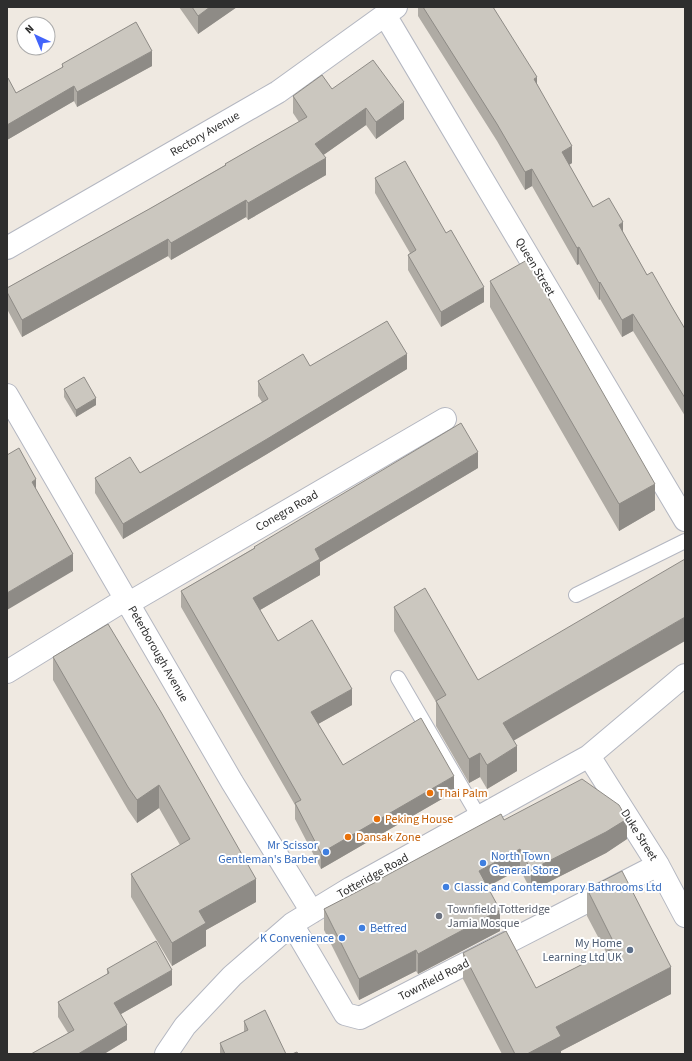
<svg xmlns="http://www.w3.org/2000/svg" width="692" height="1061" font-family="'Source Sans 3',sans-serif">
  <rect width="100%" height="100%" fill="#efe9e1"/>
  <g fill="none" stroke-linecap="round" stroke-linejoin="round">
    <defs>
      <path id="service" d="M 576,595 L 685,541
        M 398,678 L 479,817"/>
      <path id="minor" d="M 385,15 L 685,520
        M 7,248 L 278,92 L 396,7
        M 7,395 L 232,782 L 312,912
        M 129,603 L 445,419
        M 7,672 L 126,599
        M 589,756 L 658,865 L 685,916
        M 292,924 L 345,1014 L 360,1018 L 658,865
        M 166,1054 L 185,1026 L 232,976 L 292,924 L 351,888 L 589,756 L 685,675"/>
    </defs>
    <use href="#service" stroke="#b4b7c1" stroke-width="16"/>
    <use href="#minor" stroke="#b4b7c1" stroke-width="24"/>
    <use href="#service" stroke="#fff" stroke-width="14"/>
    <use href="#minor" stroke="#fff" stroke-width="22"/>
  </g>
  <path fill="#afaba4" d="M 179,7 L 237,7 L 198,34 Z
    M 418,7 L 493,7 L 537,84 L 572,163 L 569,165 L 593,207 L 623,232 L 647,275 L 672,307 L 685,329 L 685,416 L 633,331 L 622,337 L 600,299 L 599,300 L 579,264 L 577,265 L 532,186 L 525,190 L 497,141 L 418,16 Z
    M 62,64 L 152,66 L 77,107 L 74,101 L 7,140 L 7,79 L 16,93 L 62,68 Z
    M 332,89 L 404,119 L 376,139 L 366,125 L 323,155 L 326,175 L 248,220 L 246,217 L 171,260 L 168,256 L 22,337 L 7,309 L 7,288 L 151,208 L 225,165 L 225,164 L 299,122 L 293,113 L 293,96 Z
    M 375,178 L 446,233 L 484,302 L 441,327 L 408,270 L 408,255 L 410,253 L 375,193 Z
    M 490,281 L 655,510 L 619,531 L 490,307 Z
    M 310,366 L 407,369 L 267,454 L 123,539 L 95,493 L 95,478 L 140,473 L 262,402 L 258,396 L 258,381 Z
    M 64,389 L 96,405 L 76,417 L 64,397 Z
    M 478,468 L 320,562 L 320,575 L 260,610 L 278,641 L 352,705 L 318,724 L 343,765 L 454,792 L 321,869 L 295,819 L 295,805 L 181,607 L 181,591 L 254,548 L 254,547 Z
    M 394,607 L 514,741 L 517,771 L 487,789 L 480,777 L 469,783 L 436,726 L 436,702 L 394,631 Z
    M 53,657 L 256,902 L 206,930 L 206,946 L 172,966 L 131,897 L 131,874 L 180,845 L 159,808 L 137,823 L 128,810 L 53,680 Z
    M 504,820 L 627,839 L 606,853 L 531,891 L 520,869 L 487,887 L 500,931 L 418,974 L 416,971 L 359,1000 L 324,930 L 324,909 L 378,881 L 378,880 Z
    M 587,889 L 671,994 L 561,1051 L 561,1054 L 502,1054 L 463,979 L 463,953 L 536,988 L 606,952 L 587,916 Z
    M 107,969 L 172,985 L 121,1014 L 127,1040 L 104,1054 L 31,1054 L 68,1033 L 58,1017 L 58,1002 L 107,975 Z
    M 244,1021 L 286,1054 L 220,1054 L 220,1043 L 244,1032 Z"/>
  <path fill="#8e8b86" d="M 210,7 L 237,7 L 198,34 L 198,16 Z
    M 152,51 L 152,66 L 77,107 L 77,92 Z
    M 537,77 L 537,94 L 534,79 Z
    M 74,86 L 74,101 L 7,140 L 7,125 Z
    M 404,102 L 404,119 L 376,139 L 376,122 Z
    M 366,108 L 366,125 L 315,161 L 315,144 Z
    M 572,146 L 572,163 L 562,169 L 562,152 Z
    M 326,158 L 326,175 L 248,220 L 248,203 Z
    M 532,169 L 532,186 L 525,190 L 525,172 Z
    M 246,200 L 246,217 L 171,260 L 171,243 Z
    M 623,222 L 623,240 L 619,225 Z
    M 168,239 L 168,256 L 22,337 L 22,320 Z
    M 579,247 L 579,264 L 577,265 L 577,248 Z
    M 600,282 L 600,299 L 599,300 L 599,283 Z
    M 484,287 L 484,302 L 441,327 L 441,312 Z
    M 633,314 L 633,331 L 622,337 L 622,320 Z
    M 407,354 L 407,369 L 267,454 L 123,539 L 123,524 Z
    M 96,398 L 96,405 L 76,417 L 76,410 Z
    M 478,452 L 478,468 L 320,562 L 320,575 L 253,614 L 253,598 L 315,549 Z
    M 36,479 L 36,497 L 32,482 Z
    M 655,484 L 655,510 L 619,531 L 619,504 Z
    M 73,554 L 73,571 L 7,610 L 7,593 Z
    M 685,617 L 685,641 L 503,747 L 503,723 Z
    M 352,689 L 352,705 L 311,728 L 311,712 Z
    M 517,746 L 517,771 L 487,789 L 487,765 Z
    M 480,753 L 480,777 L 469,783 L 469,759 Z
    M 8,761 L 8,780 L 7,781 L 7,762 Z
    M 454,776 L 454,792 L 321,869 L 321,853 Z
    M 159,785 L 159,808 L 137,823 L 137,800 Z
    M 627,819 L 627,839 L 606,853 L 531,891 L 531,870 Z
    M 520,849 L 520,869 L 479,891 L 479,871 Z
    M 256,879 L 256,902 L 206,930 L 206,946 L 172,966 L 172,943 L 199,911 Z
    M 500,910 L 500,931 L 418,974 L 418,954 Z
    M 416,950 L 416,971 L 359,1000 L 359,979 Z
    M 671,967 L 671,994 L 561,1051 L 561,1054 L 527,1054 L 556,1027 Z
    M 172,970 L 172,985 L 114,1018 L 114,1003 Z
    M 127,1025 L 127,1040 L 104,1054 L 78,1054 Z"/>
  <path fill="#cbc7bf" stroke="#8e8b86" d="M 192,7 L 210,7 L 198,16 Z
    M 423,7 L 493,7 L 537,77 L 534,79 L 572,146 L 562,152 L 593,207 L 609,198 L 623,222 L 619,225 L 647,275 L 652,272 L 672,307 L 685,329 L 685,398 L 633,314 L 622,320 L 600,282 L 599,283 L 579,247 L 577,248 L 532,169 L 525,172 L 497,124 Z
    M 136,22 L 152,51 L 77,92 L 74,86 L 7,125 L 7,79 L 8,78 L 16,93 L 63,67 L 62,64 Z
    M 373,60 L 404,102 L 376,122 L 366,108 L 315,144 L 326,158 L 248,203 L 246,200 L 171,243 L 168,239 L 22,320 L 7,292 L 7,288 L 151,208 L 226,165 L 225,164 L 307,117 L 293,96 L 322,75 L 332,89 Z
    M 405,161 L 446,233 L 451,230 L 484,287 L 441,312 L 408,255 L 416,250 L 375,178 Z
    M 527,260 L 655,484 L 619,504 L 490,281 Z
    M 387,321 L 407,354 L 267,439 L 123,524 L 95,478 L 130,457 L 140,473 L 268,399 L 258,381 L 303,354 L 310,366 Z
    M 84,377 L 96,398 L 76,410 L 64,389 Z
    M 461,423 L 478,452 L 315,549 L 320,559 L 253,598 L 278,641 L 312,620 L 352,689 L 311,712 L 343,765 L 421,718 L 454,776 L 321,853 L 295,803 L 301,800 L 181,591 L 255,548 L 254,547 Z
    M 19,448 L 36,479 L 32,482 L 73,554 L 7,593 L 7,455 Z
    M 685,559 L 685,617 L 503,723 L 517,746 L 487,765 L 480,753 L 469,759 L 436,701 L 446,695 L 394,607 L 425,588 L 478,680 Z
    M 108,624 L 161,712 L 256,879 L 199,911 L 206,923 L 172,943 L 131,874 L 190,839 L 159,785 L 137,800 L 128,787 L 53,657 Z
    M 582,779 L 619,805 L 627,819 L 606,832 L 531,870 L 520,849 L 479,871 L 500,910 L 418,954 L 416,950 L 359,979 L 324,909 L 378,881 L 378,880 L 501,814 L 504,820 Z
    M 622,871 L 671,967 L 556,1027 L 561,1036 L 527,1054 L 515,1054 L 463,953 L 506,931 L 536,988 L 616,947 L 587,889 Z
    M 156,941 L 172,970 L 114,1003 L 127,1025 L 78,1054 L 31,1054 L 74,1030 L 58,1002 L 109,973 L 107,969 Z
    M 265,1010 L 286,1054 L 225,1054 L 220,1043 L 248,1030 L 244,1021 Z
    M 297,1052 L 298,1054 L 292,1054 Z"/>
  <g fill="#e8710a" stroke="#fff" stroke-width="1.5">
    <circle cx="430" cy="793" r="4"/>
    <circle cx="377" cy="819" r="4"/>
    <circle cx="348" cy="837" r="4"/>
  </g>
  <g fill="#3f7fe0" stroke="#fff" stroke-width="1.5">
    <circle cx="326" cy="852" r="4"/>
    <circle cx="483" cy="863" r="4"/>
    <circle cx="446" cy="887" r="4"/>
    <circle cx="362" cy="928" r="4"/>
    <circle cx="342" cy="938" r="4"/>
  </g>
  <circle fill="#6b7280" stroke="#fff" stroke-width="1.5" cx="439" cy="916" r="4"/>
  <circle fill="#5c6f8a" stroke="#fff" stroke-width="1.5" cx="630" cy="950" r="4"/>
  <g text-anchor="middle" dominant-baseline="central" stroke-width="4" stroke-linejoin="round" paint-order="stroke">
    <g font-size="12" fill="#2e2e2e" stroke="#fff">
      <text transform="translate(205 134) rotate(-30)">Rectory Avenue</text>
      <text transform="translate(535 267) rotate(59)">Queen Street</text>
      <text transform="translate(287 511) rotate(-30)">Conegra Road</text>
      <text transform="translate(158 654) rotate(60)">Peterborough Avenue</text>
      <text transform="translate(639 835) rotate(58)">Duke Street</text>
      <text transform="translate(373 876) rotate(-29)">Totteridge Road</text>
      <text transform="translate(434 980) rotate(-27)">Townfield Road</text>
    </g>
    <g font-size="12" fill="#c56008" stroke="#fff" text-anchor="start">
      <text x="438" y="793">Thai Palm</text>
      <text x="385" y="819">Peking House</text>
      <text x="356" y="837">Dansak Zone</text>
    </g>
    <g font-size="12" fill="#366cbe" stroke="#fff" text-anchor="start">
      <text x="318" y="845" text-anchor="end">Mr Scissor<tspan x="318" dy="14">Gentleman's Barber</tspan></text>
      <text x="491" y="856">North Town<tspan x="491" dy="14">General Store</tspan></text>
      <text x="454" y="887">Classic and Contemporary Bathrooms Ltd</text>
      <text x="370" y="928">Betfred</text>
      <text x="334" y="938" text-anchor="end">K Convenience</text>
    </g>
    <g font-size="12" fill="#5b616d" stroke="#fff" text-anchor="start">
      <text x="447" y="909">Townfield Totteridge<tspan x="447" dy="14">Jamia Mosque</tspan></text>
    </g>
    <g font-size="12" fill="#4e5e75" stroke="#fff" text-anchor="end">
      <text x="622" y="943">My Home<tspan x="622" dy="14">Learning Ltd UK</tspan></text>
    </g>
  </g>
  <rect width="692" height="1061" fill="none" stroke="#2e2e2e" stroke-width="16"/>
  <g transform="translate(36 36) rotate(316)"><circle r="19" fill="#ffffff" stroke="#ababab"/>
  <path d="M0-3L7 15L0 10L-7 15Z" fill="#4264fb"/>
  <text y="-6" font-size="11" font-weight="bold" text-anchor="middle" fill="#2e2e2e">N</text>
  </g>
</svg>
